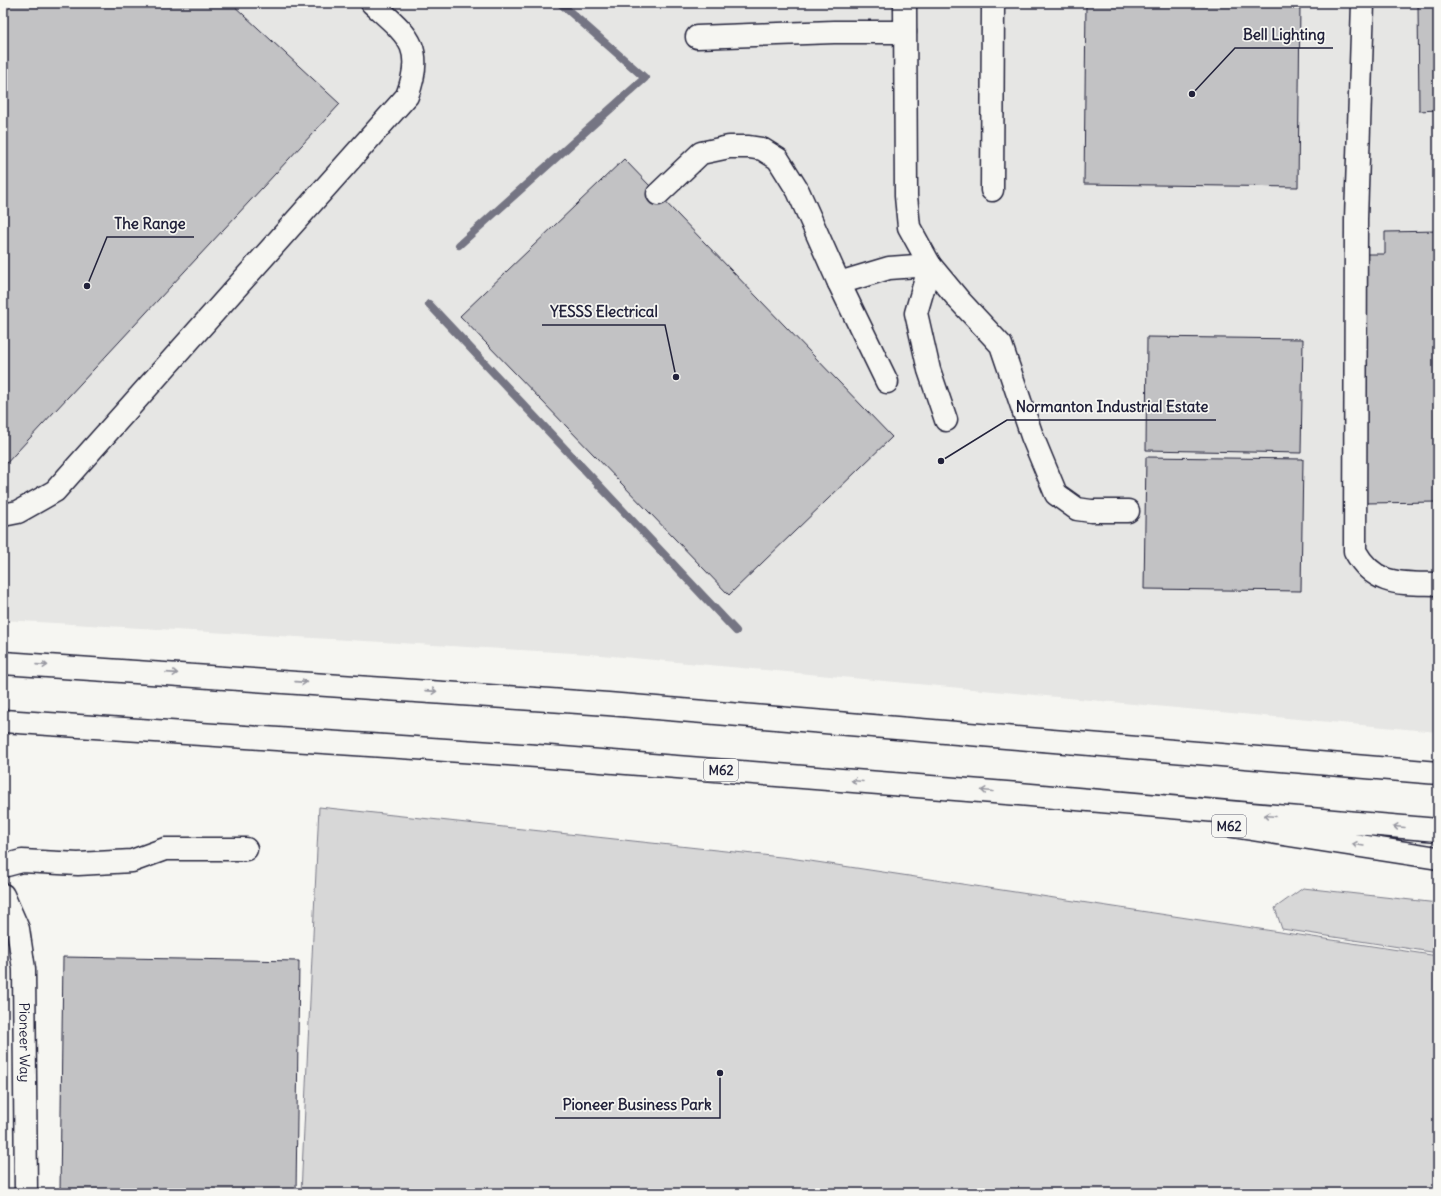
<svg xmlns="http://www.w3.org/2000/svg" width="1441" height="1196" font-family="Delius,sans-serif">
  <rect width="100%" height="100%" fill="#f6f6f2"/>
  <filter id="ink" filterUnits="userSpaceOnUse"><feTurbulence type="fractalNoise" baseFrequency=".025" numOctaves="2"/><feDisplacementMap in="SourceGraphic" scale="8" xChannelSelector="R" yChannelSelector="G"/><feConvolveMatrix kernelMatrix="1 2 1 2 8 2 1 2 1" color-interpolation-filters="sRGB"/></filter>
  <g filter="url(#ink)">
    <path fill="#e6e6e4" d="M 3,3 L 1438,3 L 1438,732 L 590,654 L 3,620 Z"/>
    <path fill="#d7d7d7" stroke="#7c7c89" d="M 319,807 L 790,858 L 1438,956 L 1438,1193 L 301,1193 Z
      M 1303,888 L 1438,903 L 1438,953 L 1282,929 L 1275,908 Z"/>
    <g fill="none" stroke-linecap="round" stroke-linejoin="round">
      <path stroke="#757583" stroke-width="8" d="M 459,245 L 645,78 L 560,3
        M 429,304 L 736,631"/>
    </g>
    <path fill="#c2c2c4" stroke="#22223b" d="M 3,3 L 231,3 L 340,104 L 3,467 Z
      M 1086,3 L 1300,3 L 1298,187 L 1084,184 Z
      M 1418,3 L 1438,3 L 1438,110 L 1419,111 Z
      M 624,159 L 892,437 L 729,595 L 460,316 Z
      M 1438,231 L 1438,502 L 1364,503 L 1361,254 L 1385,254 L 1385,232 Z
      M 1147,337 L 1303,339 L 1301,453 L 1146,450 Z
      M 1146,457 L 1303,459 L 1301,591 L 1144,589 Z
      M 63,957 L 299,961 L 296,1193 L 60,1193 Z"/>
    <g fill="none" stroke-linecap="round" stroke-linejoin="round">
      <defs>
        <g id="minor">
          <path d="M 905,3 L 906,196 L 909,227 L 930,265 L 959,300 L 1001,345 L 1032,436 L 1056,494 L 1077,509 L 1091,511 L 1128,511"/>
          <path d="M 1363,3 L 1356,219 L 1355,551 C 1375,587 1401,583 1438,584"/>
          <path d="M 697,37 L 834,32 L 905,32"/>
          <path d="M 992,190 L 993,3"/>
          <path d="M 658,194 L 701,153 L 729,147 L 749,147 L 762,149 L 778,159 L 798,191 L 839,283 L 889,268 L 930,265 L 916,313 L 929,370 L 946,420"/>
          <path d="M 839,283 L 887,382"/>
          <path d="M 3,515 L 18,512 L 55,491 L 407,96 C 426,46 407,35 372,3"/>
          <path d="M 3,866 L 22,861 L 78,864 L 132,861 L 165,849 L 246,849"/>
          <path id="s1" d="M 3,895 L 18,929 L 24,969 L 26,1193"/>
        </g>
        <path id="highway" d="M 3,663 L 608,704 L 1438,773
          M 3,721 L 537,756 L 1019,794 L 1438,830
          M 1226,825 L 1438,858"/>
      </defs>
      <use href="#minor" stroke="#22223b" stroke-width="25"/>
      <use href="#highway" stroke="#22223b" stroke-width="25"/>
      <use href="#minor" stroke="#f6f6f2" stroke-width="22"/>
      <use href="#highway" stroke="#f6f6f2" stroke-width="22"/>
    </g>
    <defs><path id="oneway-shaft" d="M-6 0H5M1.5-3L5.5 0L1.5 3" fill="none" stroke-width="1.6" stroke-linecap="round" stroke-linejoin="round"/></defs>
    <g stroke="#9797a0">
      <use href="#oneway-shaft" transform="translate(42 665) rotate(4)"/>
      <use href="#oneway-shaft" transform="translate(172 673) rotate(4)"/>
      <use href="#oneway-shaft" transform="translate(301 682) rotate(4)"/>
      <use href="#oneway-shaft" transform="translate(431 691) rotate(4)"/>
      <use href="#oneway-shaft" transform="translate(857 781) rotate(-175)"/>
      <use href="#oneway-shaft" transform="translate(987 791) rotate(-175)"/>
      <use href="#oneway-shaft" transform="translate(1270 816) rotate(-175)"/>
      <use href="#oneway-shaft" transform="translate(1399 827) rotate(-175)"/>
      <use href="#oneway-shaft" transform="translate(1358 845) rotate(-171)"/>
    </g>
  </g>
  <g text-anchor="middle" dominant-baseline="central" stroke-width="3.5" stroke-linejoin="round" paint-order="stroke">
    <g fill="#f6f6f2" stroke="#626272" stroke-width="1">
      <rect x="704" y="759" width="34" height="22" rx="3"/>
      <rect x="1212" y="815" width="34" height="22" rx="3"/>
    </g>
    <g font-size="13" font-weight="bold" fill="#22223b">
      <text x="721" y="770">M62</text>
      <text x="1229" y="826">M62</text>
    </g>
    <g font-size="14" fill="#22223b" stroke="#f6f6f2">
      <text stroke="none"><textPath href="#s1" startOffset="151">Pioneer Way</textPath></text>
    </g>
  </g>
  <path fill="none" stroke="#22223b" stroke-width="1.5" d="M1192 94L1235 48H1333M87 286L107 237H194M676 377L665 325H542M941 461L1007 420H1216M720 1073L720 1118H555"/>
  <g fill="#22223b" stroke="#f6f6f2" stroke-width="1.5">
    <circle cx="1192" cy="94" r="4"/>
    <circle cx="87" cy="286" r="4"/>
    <circle cx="676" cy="377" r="4"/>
    <circle cx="941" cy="461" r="4"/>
    <circle cx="720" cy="1073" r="4"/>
  </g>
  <g font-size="15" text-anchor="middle" font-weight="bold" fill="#22223b" stroke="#f6f6f2" stroke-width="3.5" stroke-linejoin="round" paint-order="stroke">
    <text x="1284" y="40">Bell Lighting</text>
    <text x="150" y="229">The Range</text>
    <text x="604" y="317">YESSS Electrical</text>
    <text x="1112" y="412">Normanton Industrial Estate</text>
    <text x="637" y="1110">Pioneer Business Park</text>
  </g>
  <rect width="1441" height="1196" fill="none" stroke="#f6f6f2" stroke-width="16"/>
  <rect x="8" y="8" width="1425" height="1180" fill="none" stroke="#22223b" stroke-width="1.5" filter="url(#ink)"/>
</svg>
